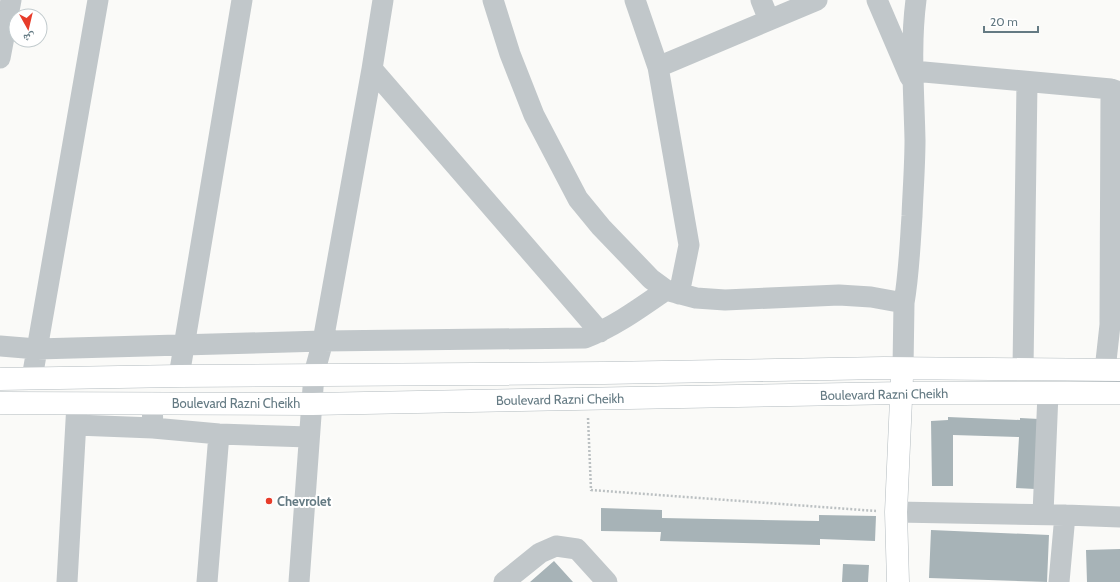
<svg xmlns="http://www.w3.org/2000/svg" width="1120" height="582" font-family="Cabin,'Noto Naskh Arabic',sans-serif">
  <rect width="100%" height="100%" fill="#fafaf8"/>
  <path fill="#a7b3b7" d="M 948,417 L 1020,420 L 1020,418 L 1039,419 L 1035,489 L 1016,488 L 1019,437 L 953,435 L 953,486 L 932,486 L 931,421 L 948,420 Z
    M 601,508 L 662,510 L 662,518 L 819,521 L 819,515 L 876,516 L 875,541 L 820,539 L 820,545 L 660,541 L 661,532 L 601,531 Z
    M 931,530 L 1049,535 L 1047,582 L 929,578 Z
    M 1120,549 L 1120,582 L 1087,582 L 1086,550 Z
    M 554,561 L 573,582 L 530,582 Z
    M 843,564 L 869,565 L 868,582 L 842,582 Z"/>
  <g fill="none" stroke-linecap="round" stroke-linejoin="round">
    <defs>
      <path id="secondary" d="M 0,379 L 179,376 L 604,373 L 884,368 L 1120,370
        M 0,403 L 312,404 L 902,393 L 1120,393
        M 898,582 L 896,512 L 902,377"/>
    </defs>
    <use href="#secondary" stroke="#b3bbbf" stroke-width="23"/>
    <path stroke="#bbc0c2" stroke-width="2.5" stroke-dasharray="2 2" stroke-linecap="butt" d="M 588,418 L 591,490 L 876,511"/>
    <path stroke="#c1c7ca" stroke-width="21" d="M 493,0 L 510,54 L 534,115 L 578,199 L 601,227 L 651,279 L 666,290 L 696,298 L 725,300 L 839,295 L 871,297 L 904,303 L 903,368
      M 635,0 L 658,67 L 817,0
      M 761,0 L 769,20
      M 877,0 L 910,77
      M 0,58 L 11,0
      M 658,67 L 689,245 L 679,294
      M 372,69 L 600,332
      M 913,71 L 1111,89
      M 904,303 C 909,274 910,245 912,216 C 913,190 915,165 915,140 C 914,93 910,46 916,0
      M 0,346 L 37,349 L 323,341 L 585,338 C 614,327 640,308 666,290
      M 1023,369 L 1027,82
      M 1105,370 L 1110,325 L 1111,89 L 1120,92
      M 179,376 L 242,0
      M 32,378 L 98,0
      M 152,403 L 153,428 L 219,434 L 309,437
      M 76,425 L 153,428
      M 896,512 L 1065,515 L 1120,517
      M 1043,514 L 1048,393
      M 67,582 L 77,403
      M 207,582 L 219,434
      M 299,582 L 314,374 L 323,341 L 372,69 L 383,0
      M 504,582 L 540,553 L 556,546 L 577,549 L 607,582
      M 1059,582 L 1065,515"/>
    <use href="#secondary" stroke="#fff" stroke-width="22"/>
  </g>
  <circle fill="#e73c2a" stroke="#fff" stroke-width="1.5" cx="269" cy="501" r="4"/>
  <g text-anchor="middle" dominant-baseline="central" stroke-width="4" stroke-linejoin="round" paint-order="stroke">
    <g font-size="13" fill="#647a83" stroke="#fff">
      <text transform="translate(884 394) rotate(-1)">Boulevard Razni Cheikh</text>
      <text transform="translate(560 399) rotate(-1)">Boulevard Razni Cheikh</text>
      <text x="236" y="403">Boulevard Razni Cheikh</text>
    </g>
    <g font-size="13" font-weight="bold" fill="#647a83" stroke="#fff" text-anchor="start">
      <text x="277" y="501">Chevrolet</text>
    </g>
  </g>
  <g transform="translate(28 28) rotate(172)"><circle r="19" fill="#ffffff" stroke="#c1cacd"/>
  <path d="M0-3L7 15L0 10L-7 15Z" fill="#e73c2a"/>
  <text y="-6" font-size="11" font-weight="bold" text-anchor="middle" fill="#647a83">ش</text>
  </g>
  <path d="M984 26v6h54v-6" fill="none" stroke="#647a83" stroke-width="2"/>
  <text x="990" y="26" font-size="12" fill="#647a83" stroke="#ffffff" stroke-width="3" paint-order="stroke">20 m</text>
</svg>
